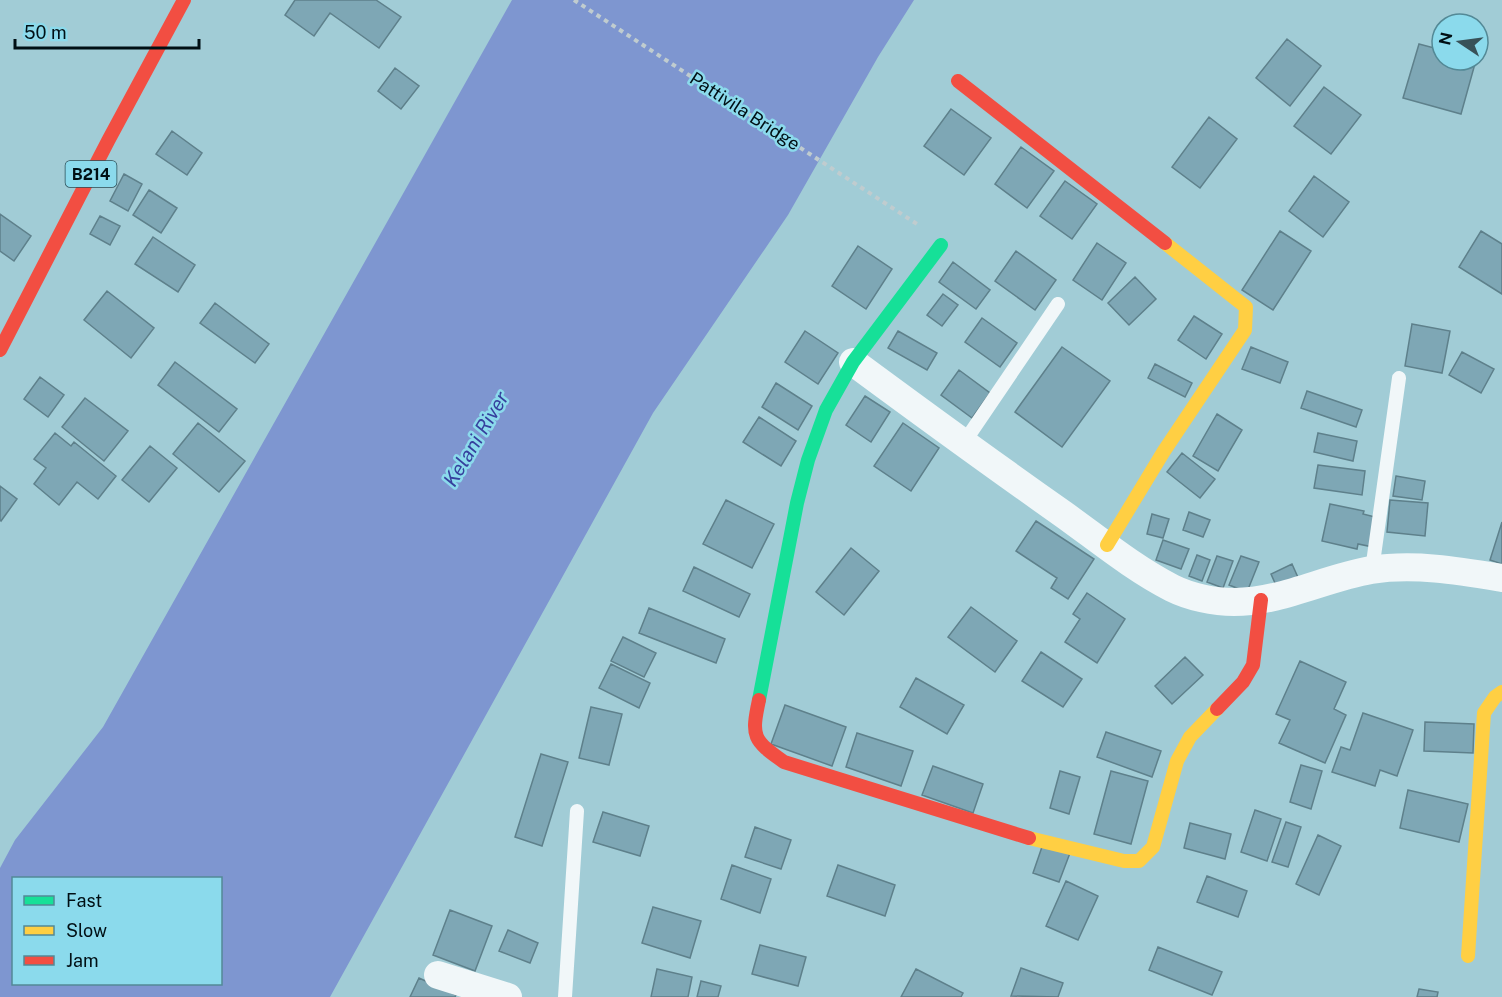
<svg xmlns="http://www.w3.org/2000/svg" width="1502" height="997" font-family="'Public Sans',sans-serif">
  <rect width="100%" height="100%" fill="#a1ccd6"/>
  <path fill="#7e96d0" fill-rule="evenodd" d="M 512,0 L 914,0 L 878,57 L 788,215 L 653,413 L 330,997 L 0,997 L 0,868 L 15,840 L 103,727 ZM 14,878 L 220,878 L 220,984 L 14,984 Z"/>
  <path fill="#7ea7b5" stroke="#5e808b" stroke-width="1.5" d="M 295,0 L 376,0 L 401,17 L 379,48 L 330,13 L 314,36 L 285,15 Z
    M 1287,39 L 1321,66 L 1290,106 L 1256,78 Z
    M 1419,44 L 1442,50 L 1442,60 L 1476,60 L 1461,114 L 1403,98 Z
    M 395,68 L 419,86 L 401,109 L 378,91 Z
    M 1324,87 L 1361,115 L 1331,154 L 1294,126 Z
    M 951,109 L 991,138 L 964,175 L 924,146 Z
    M 1209,117 L 1237,139 L 1200,188 L 1172,167 Z
    M 172,131 L 202,153 L 187,175 L 156,154 Z
    M 1021,147 L 1054,171 L 1027,208 L 995,184 Z
    M 124,174 L 142,184 L 128,211 L 110,201 Z
    M 1314,176 L 1349,202 L 1323,237 L 1289,211 Z
    M 1065,181 L 1097,204 L 1072,239 L 1040,216 Z
    M 149,190 L 177,208 L 161,233 L 133,215 Z
    M 0,214 L 31,236 L 14,261 L 0,251 Z
    M 100,216 L 120,226 L 110,245 L 90,234 Z
    M 1280,231 L 1311,251 L 1273,310 L 1242,290 Z
    M 1481,231 L 1502,244 L 1502,294 L 1459,267 Z
    M 153,237 L 195,265 L 178,292 L 135,264 Z
    M 1097,243 L 1126,263 L 1102,300 L 1073,280 Z
    M 858,246 L 892,269 L 866,309 L 832,286 Z
    M 1016,251 L 1056,280 L 1035,310 L 995,281 Z
    M 953,262 L 990,290 L 976,309 L 939,282 Z
    M 1135,277 L 1156,299 L 1129,325 L 1108,303 Z
    M 107,291 L 154,328 L 131,358 L 84,320 Z
    M 943,294 L 958,305 L 942,326 L 927,315 Z
    M 215,303 L 269,344 L 255,363 L 200,323 Z
    M 1194,316 L 1222,334 L 1206,359 L 1178,340 Z
    M 982,318 L 1017,343 L 1000,367 L 965,342 Z
    M 1412,324 L 1450,331 L 1442,373 L 1405,366 Z
    M 805,331 L 838,353 L 818,384 L 785,362 Z
    M 898,331 L 937,353 L 927,370 L 888,348 Z
    M 1062,347 L 1110,381 L 1062,447 L 1015,412 Z
    M 1251,347 L 1288,362 L 1280,383 L 1242,369 Z
    M 1462,352 L 1494,369 L 1481,393 L 1449,375 Z
    M 175,362 L 237,409 L 219,432 L 158,385 Z
    M 1155,364 L 1192,383 L 1185,397 L 1148,378 Z
    M 959,370 L 990,393 L 972,418 L 941,395 Z
    M 40,377 L 64,395 L 48,417 L 24,399 Z
    M 776,383 L 812,406 L 798,430 L 762,407 Z
    M 1307,391 L 1362,410 L 1356,427 L 1301,408 Z
    M 865,396 L 890,412 L 871,442 L 846,425 Z
    M 85,398 L 128,431 L 104,461 L 62,427 Z
    M 1217,414 L 1242,430 L 1218,471 L 1193,456 Z
    M 759,417 L 796,441 L 781,466 L 743,442 Z
    M 198,423 L 245,461 L 219,492 L 173,454 Z
    M 903,423 L 939,448 L 911,491 L 874,466 Z
    M 55,433 L 71,446 L 74,442 L 116,476 L 98,499 L 77,482 L 59,505 L 34,484 L 46,468 L 34,459 Z
    M 1318,433 L 1357,441 L 1353,461 L 1314,452 Z
    M 150,446 L 177,468 L 149,502 L 122,480 Z
    M 1182,453 L 1215,479 L 1200,498 L 1167,472 Z
    M 1318,465 L 1365,471 L 1362,495 L 1314,488 Z
    M 1396,476 L 1425,481 L 1422,500 L 1393,496 Z
    M 0,486 L 17,499 L 1,521 L 0,520 Z
    M 726,500 L 774,524 L 752,568 L 703,544 Z
    M 1390,500 L 1428,503 L 1425,536 L 1387,532 Z
    M 1330,504 L 1364,511 L 1363,514 L 1379,518 L 1373,547 L 1358,544 L 1357,549 L 1322,541 Z
    M 1189,512 L 1210,520 L 1203,537 L 1183,530 Z
    M 1152,514 L 1169,519 L 1163,538 L 1147,534 Z
    M 1036,521 L 1094,559 L 1068,599 L 1051,588 L 1057,578 L 1016,551 Z
    M 1502,522 L 1502,564 L 1490,560 Z
    M 1163,540 L 1189,549 L 1181,569 L 1156,560 Z
    M 851,548 L 879,571 L 844,615 L 816,592 Z
    M 1197,555 L 1210,560 L 1202,581 L 1189,576 Z
    M 1217,556 L 1233,561 L 1223,588 L 1207,582 Z
    M 1241,556 L 1259,562 L 1247,592 L 1229,585 Z
    M 1292,564 L 1300,582 L 1279,592 L 1271,574 Z
    M 694,567 L 750,594 L 739,617 L 683,591 Z
    M 1087,593 L 1125,619 L 1097,663 L 1065,642 L 1080,619 L 1073,614 Z
    M 971,607 L 1017,641 L 995,672 L 948,637 Z
    M 649,608 L 725,639 L 716,663 L 639,633 Z
    M 623,637 L 656,653 L 644,677 L 611,661 Z
    M 1041,652 L 1082,679 L 1063,707 L 1022,681 Z
    M 1185,657 L 1203,675 L 1172,704 L 1155,686 Z
    M 1300,661 L 1346,682 L 1334,709 L 1346,715 L 1325,763 L 1279,743 L 1290,720 L 1276,714 Z
    M 611,664 L 650,683 L 639,708 L 599,688 Z
    M 916,678 L 964,705 L 947,734 L 900,707 Z
    M 785,705 L 846,727 L 832,766 L 771,744 Z
    M 591,707 L 622,714 L 609,765 L 579,758 Z
    M 1363,713 L 1413,730 L 1397,776 L 1380,770 L 1375,786 L 1332,772 L 1341,747 L 1350,750 Z
    M 1425,722 L 1474,724 L 1473,753 L 1424,751 Z
    M 1106,732 L 1161,751 L 1152,777 L 1097,757 Z
    M 857,733 L 913,751 L 901,786 L 846,767 Z
    M 541,754 L 568,762 L 542,846 L 515,837 Z
    M 1301,765 L 1322,771 L 1311,809 L 1290,802 Z
    M 933,766 L 983,784 L 973,813 L 922,795 Z
    M 1060,771 L 1080,777 L 1069,814 L 1050,808 Z
    M 1111,771 L 1148,781 L 1131,844 L 1094,834 Z
    M 1408,790 L 1468,804 L 1459,842 L 1400,828 Z
    M 1255,810 L 1281,819 L 1267,861 L 1241,852 Z
    M 603,812 L 649,826 L 640,856 L 593,842 Z
    M 1286,822 L 1301,827 L 1288,867 L 1272,862 Z
    M 1190,823 L 1231,834 L 1225,859 L 1184,848 Z
    M 755,827 L 791,840 L 781,869 L 745,857 Z
    M 1318,835 L 1341,846 L 1319,895 L 1296,884 Z
    M 1043,844 L 1070,853 L 1059,882 L 1033,873 Z
    M 732,865 L 771,879 L 760,913 L 721,899 Z
    M 838,865 L 895,885 L 885,916 L 827,896 Z
    M 1207,876 L 1247,891 L 1238,917 L 1197,902 Z
    M 1066,881 L 1098,896 L 1078,940 L 1046,926 Z
    M 653,907 L 701,921 L 690,958 L 642,943 Z
    M 450,910 L 492,926 L 475,971 L 433,955 Z
    M 508,930 L 538,943 L 530,963 L 499,951 Z
    M 760,945 L 806,957 L 798,986 L 752,974 Z
    M 1158,947 L 1222,972 L 1212,995 L 1149,970 Z
    M 1021,968 L 1063,983 L 1058,997 L 1011,996 Z
    M 657,969 L 692,977 L 688,997 L 651,997 Z
    M 916,969 L 963,993 L 961,997 L 901,997 Z
    M 419,978 L 456,995 L 455,997 L 410,997 Z
    M 701,981 L 721,986 L 718,997 L 697,997 Z
    M 1419,989 L 1438,992 L 1437,997 L 1417,997 Z"/>
  <g fill="none" stroke-linecap="round" stroke-linejoin="round">
    <path stroke="#c0cccf" stroke-width="4" stroke-dasharray="4.5 4.5" stroke-linecap="butt" d="M 574,0 L 920,226"/>
    <path stroke="#f1f7f9" stroke-width="14" d="M 963,444 L 1058,304
      M 1372,570 L 1399,378
      M 565,997 L 577,811"/>
    <path stroke="#f1f7f9" stroke-width="28" d="M 853,362 C 922,413 992,464 1063,514 C 1098,539 1133,568 1172,588 C 1190,597 1214,602 1234,602 C 1281,602 1325,578 1371,570 C 1414,563 1460,571 1502,578
      M 438,975 L 508,997"/>
    <path stroke="#16e098" stroke-width="14" d="M 759,700 L 797,503 L 808,460 L 826,410 L 853,362 L 941,245"/>
    <path stroke="#ffcf43" stroke-width="14" d="M 1107,545 L 1164,451 L 1245,330 L 1246,307 L 1165,243
      M 1029,838 L 1124,861 L 1139,861 L 1153,847 L 1177,761 L 1190,737 L 1217,709
      M 1468,956 L 1484,713 L 1495,697 L 1502,692"/>
    <path stroke="#f24e42" stroke-width="14" d="M 958,81 L 1165,243
      M 0,350 L 108,141 L 184,0
      M 759,700 C 751,737 753,740 784,762 L 1029,838
      M 1217,709 L 1243,682 L 1253,665 L 1261,600"/>
  </g>
  <g text-anchor="middle" dominant-baseline="central" stroke-width="5" stroke-linejoin="round" paint-order="stroke">
    <rect fill="#8bdaec" stroke="#2a4c55" stroke-width="1.5" x="65.5" y="161" width="51" height="26" rx="4.5"/>
    <g font-size="16" font-weight="bold" fill="#000f14">
      <text x="91" y="174">B214</text>
    </g>
    <g font-size="18" fill="#000f14" stroke="#8bdaec">
      <text transform="translate(745 111) rotate(33)">Pattivila Bridge</text>
    </g>
    <g font-size="20" font-style="italic" fill="#36409d" stroke="#8bdaec">
      <text transform="translate(476 439) rotate(-59)">Kelani River</text>
    </g>
  </g>
  <rect x="12" y="877" width="210" height="108" fill="#8bdaec" stroke="#538996" stroke-width="1.5"/>
  <rect x="24" y="896" width="30" height="9" fill="#16e098" stroke="#538996" stroke-width="1.5"/>
  <text x="66" y="907" font-size="18" fill="#000f14">Fast</text>
  <rect x="24" y="926" width="30" height="9" fill="#ffcf43" stroke="#538996" stroke-width="1.5"/>
  <text x="66" y="937" font-size="18" fill="#000f14">Slow</text>
  <rect x="24" y="956" width="30" height="9" fill="#f24e42" stroke="#538996" stroke-width="1.5"/>
  <text x="66" y="967" font-size="18" fill="#000f14">Jam</text>
  <g transform="translate(1460 42) rotate(283)"><circle r="28" fill="#8bdaec" stroke="#538996" stroke-width="1.5"/>
  <path d="M0-4.5L10 22L0 15L-10 22Z" fill="#385158"/>
  <text y="-9" font-size="16" font-weight="bold" text-anchor="middle" fill="#000f14">N</text>
  </g>
  <path d="M15 39v9h184v-9" fill="none" stroke="#000f14" stroke-width="3"/>
  <text x="24" y="39" font-size="18" fill="#000f14" stroke="#8bdaec" stroke-width="4.5" paint-order="stroke">50 m</text>
</svg>
